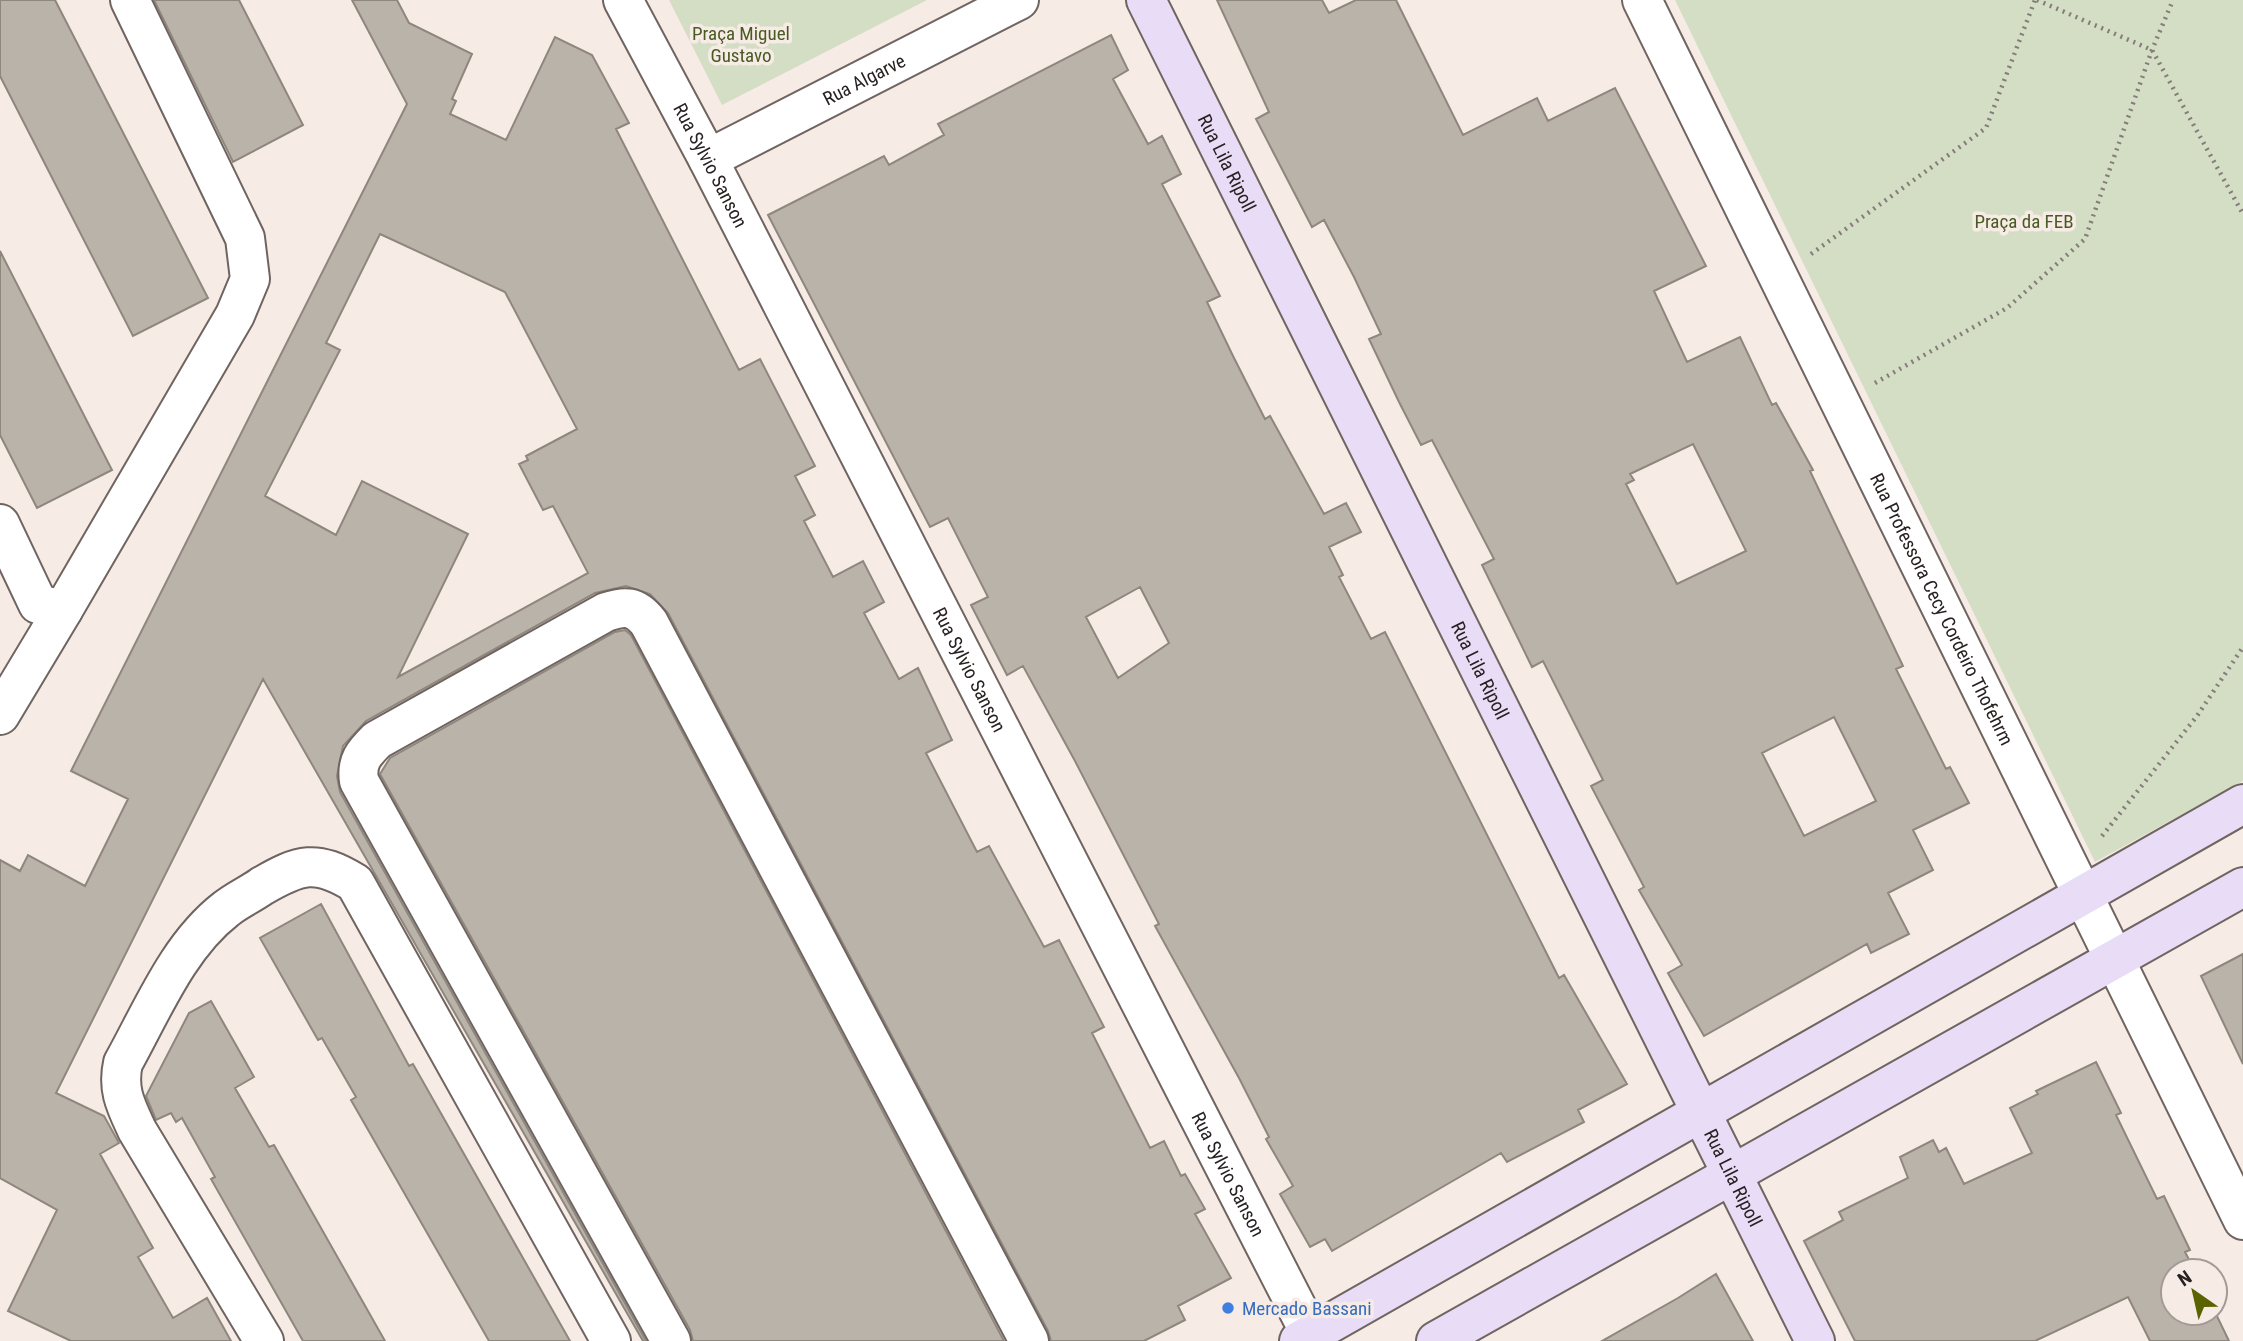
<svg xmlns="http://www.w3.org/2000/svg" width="2243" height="1341" font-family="'Roboto Condensed',sans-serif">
  <rect width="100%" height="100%" fill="#f7ebe6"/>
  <path fill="#d4dec5" d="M 669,0 L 927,0 L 722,105 Z
    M 1675,0 L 2243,0 L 2243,781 L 2095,862 Z"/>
  <path fill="#bab3aa" stroke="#8e877e" stroke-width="2" fill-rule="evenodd" d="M 0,0 L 55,0 L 208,298 L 133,336 L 0,76 Z
    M 154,0 L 239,0 L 303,125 L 233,162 Z
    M 352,0 L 397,0 L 409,23 L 472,54 L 452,99 L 456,101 L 450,114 L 506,140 L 555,37 L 592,55 L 629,123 L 616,129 L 739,370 L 760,359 L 815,466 L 795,476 L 815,515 L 804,521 L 833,577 L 863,561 L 884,602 L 864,613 L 899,679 L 918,668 L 952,740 L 926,753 L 977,852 L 989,846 L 1044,947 L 1059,940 L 1104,1027 L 1092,1033 L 1150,1148 L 1164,1141 L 1181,1176 L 1185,1174 L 1205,1209 L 1195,1214 L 1231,1278 L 1178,1306 L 1185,1320 L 1144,1341 L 1051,1341 L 1048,1331 L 668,613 L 650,594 L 626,586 L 595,593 L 366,721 L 343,746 L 337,776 L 340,792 L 646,1341 L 643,1341 L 263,679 L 56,1093 L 104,1116 L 119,1143 L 100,1154 L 153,1248 L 138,1257 L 173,1318 L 207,1298 L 231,1341 L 71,1341 L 8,1311 L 57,1210 L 0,1178 L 0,860 L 20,871 L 28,855 L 85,886 L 128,799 L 71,771 L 407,104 ZM 380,234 L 505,292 L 577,429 L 526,456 L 528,460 L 519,464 L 543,510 L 553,506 L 588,573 L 398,677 L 468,534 L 362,481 L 336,535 L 265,496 L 340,350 L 326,343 Z
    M 1217,0 L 1322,0 L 1329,13 L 1356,0 L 1396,0 L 1463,135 L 1537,98 L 1548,121 L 1615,88 L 1706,266 L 1654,291 L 1687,362 L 1740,337 L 1772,405 L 1776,403 L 1813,470 L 1810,471 L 1903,666 L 1896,669 L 1946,769 L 1950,767 L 1969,803 L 1913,830 L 1933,870 L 1888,893 L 1909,934 L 1871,953 L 1867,944 L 1704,1036 L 1668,973 L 1682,965 L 1639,890 L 1644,887 L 1591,786 L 1603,780 L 1543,661 L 1532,667 L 1509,620 L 1482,565 L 1494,559 L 1432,440 L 1421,445 L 1399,402 L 1369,339 L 1381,334 L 1354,277 L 1324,220 L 1312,227 L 1256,119 L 1269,112 ZM 1693,444 L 1746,551 L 1677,584 L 1626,484 L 1634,480 L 1630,474 ZM 1834,717 L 1876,801 L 1804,836 L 1762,753 Z
    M 1111,35 L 1128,70 L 1113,79 L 1148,144 L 1162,136 L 1181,174 L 1162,184 L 1220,296 L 1207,302 L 1233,356 L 1265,419 L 1270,416 L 1324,514 L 1346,503 L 1361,532 L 1329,547 L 1343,575 L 1339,577 L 1371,639 L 1385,632 L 1559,978 L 1564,975 L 1627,1084 L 1578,1110 L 1584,1122 L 1507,1162 L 1501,1153 L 1332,1251 L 1325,1239 L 1310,1247 L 1280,1194 L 1293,1186 L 1266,1139 L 1269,1137 L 1239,1078 L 1155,926 L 1159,924 L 1075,761 L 1023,666 L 1007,675 L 971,605 L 988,597 L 948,518 L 930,527 L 768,215 L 884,156 L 889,165 L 944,135 L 938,124 ZM 1140,587 L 1169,643 L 1118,678 L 1086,617 Z
    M 0,251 L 112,470 L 37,508 L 0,435 Z
    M 625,630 L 631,635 L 1004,1341 L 693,1341 L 690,1330 L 380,774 L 390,758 L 615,632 Z
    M 321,904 L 409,1066 L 413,1064 L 570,1341 L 489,1341 L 351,1100 L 356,1097 L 322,1038 L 318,1040 L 260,938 Z
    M 2243,954 L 2243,1064 L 2201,976 Z
    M 211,1001 L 254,1077 L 235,1088 L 269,1147 L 274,1145 L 385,1341 L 303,1341 L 211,1179 L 215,1177 L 182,1118 L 176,1122 L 171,1113 L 156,1120 L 146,1096 L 189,1013 Z
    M 2096,1062 L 2121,1113 L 2116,1115 L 2157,1199 L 2164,1196 L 2190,1250 L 2185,1252 L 2195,1271 L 2173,1271 L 2173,1313 L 2215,1312 L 2229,1341 L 2150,1341 L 2128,1297 L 2035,1341 L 1855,1341 L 1804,1241 L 1843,1220 L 1839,1212 L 1908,1178 L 1900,1157 L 1933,1140 L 1939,1152 L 1946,1148 L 1964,1184 L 2032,1153 L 2010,1108 L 2038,1094 L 2036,1091 Z
    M 1716,1274 L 1753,1341 L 1602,1341 L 1678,1298 Z"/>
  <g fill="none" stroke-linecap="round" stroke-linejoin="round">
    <defs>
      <g id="street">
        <path id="s1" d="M 623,0 L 708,159 L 1314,1341"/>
        <path id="s2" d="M 1642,0 L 2243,1220"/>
        <path id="s3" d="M 708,159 L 1019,0"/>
        <path d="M 0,524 L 38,604 L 63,610 L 235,315 L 250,279 L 245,238 L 130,0"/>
        <path d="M 0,715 L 63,610"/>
        <path d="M 264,1341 L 137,1130 C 126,1106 117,1090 123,1063 C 152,1011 178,946 226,909 C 237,900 251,894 262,886 C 300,864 316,859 355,883 L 611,1341"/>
        <path d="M 671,1341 L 359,781 C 356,761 364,753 377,740 L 606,612 C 625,606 635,605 649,623 L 1029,1341"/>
      </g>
      <g id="secondary">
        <path id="s4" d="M 1146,0 L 1815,1341"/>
        <path d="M 1299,1341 L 2243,804"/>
        <path d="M 1436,1341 L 2243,887"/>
      </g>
    </defs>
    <use href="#street" stroke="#6f6460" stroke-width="42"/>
    <use href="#secondary" stroke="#6f6460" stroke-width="42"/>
    <path stroke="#857d7a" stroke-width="4.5" stroke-dasharray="2 5" stroke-linecap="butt" d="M 2037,0 L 2152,50 L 2243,214
      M 1811,254 L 1986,128 L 2035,0
      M 1875,383 L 2007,308 L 2085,239 L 2152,50 L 2173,0
      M 2102,836 L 2197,716 L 2243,647"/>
    <use href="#street" stroke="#fff" stroke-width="38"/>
    <use href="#secondary" stroke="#e8dcf7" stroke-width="38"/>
  </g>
  <circle fill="#3f7fe0" stroke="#f7ebe6" stroke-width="2.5" cx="1228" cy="1308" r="7"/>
  <g text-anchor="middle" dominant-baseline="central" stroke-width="7" stroke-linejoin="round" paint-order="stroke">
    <g font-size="19" fill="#485b22" stroke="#f7ebe6">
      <text x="741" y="33">Praça Miguel<tspan x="741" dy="22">Gustavo</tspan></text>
      <text x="2024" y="221">Praça da FEB</text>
    </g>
    <g font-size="19" fill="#272221" stroke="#f7ebe6">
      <text stroke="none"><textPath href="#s3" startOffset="175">Rua Algarve</textPath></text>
      <text stroke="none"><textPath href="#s4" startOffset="182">Rua Lila Ripoll</textPath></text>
      <text stroke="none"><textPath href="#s1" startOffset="187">Rua Sylvio Sanson</textPath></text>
      <text stroke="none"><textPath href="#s2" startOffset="679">Rua Professora Cecy Cordeiro Thofehrm</textPath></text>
      <text stroke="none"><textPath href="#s1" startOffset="754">Rua Sylvio Sanson</textPath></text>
      <text stroke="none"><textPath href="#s4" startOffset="749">Rua Lila Ripoll</textPath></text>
      <text stroke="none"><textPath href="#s1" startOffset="1321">Rua Sylvio Sanson</textPath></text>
      <text stroke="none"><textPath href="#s4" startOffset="1316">Rua Lila Ripoll</textPath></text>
    </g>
    <g font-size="19" fill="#366cbe" stroke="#f7ebe6" text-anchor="start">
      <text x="1242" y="1308">Mercado Bassani</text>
    </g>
  </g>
  <g transform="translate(2194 1292) rotate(326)"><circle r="33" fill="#f7ebe6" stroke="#a49b97" stroke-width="2"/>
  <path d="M0-5L12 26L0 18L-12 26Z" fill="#5a6300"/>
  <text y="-10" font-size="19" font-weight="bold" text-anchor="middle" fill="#272221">N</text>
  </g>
</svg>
